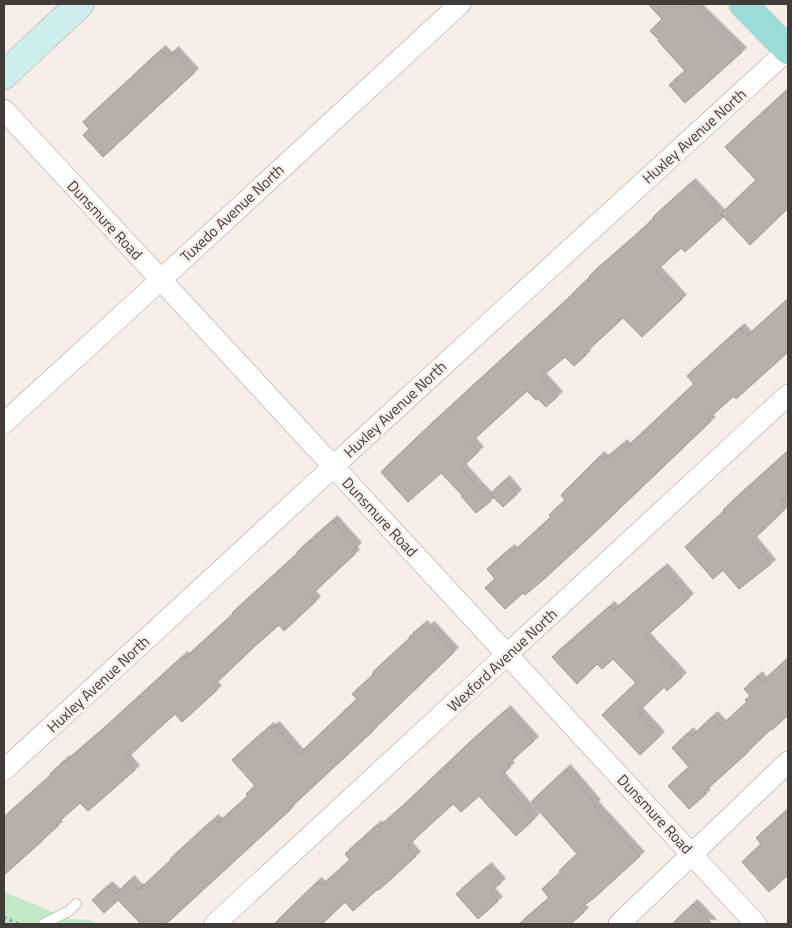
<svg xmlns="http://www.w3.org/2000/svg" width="792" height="928" font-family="'Titillium Web',sans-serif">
  <defs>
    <filter id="shadow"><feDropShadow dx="4.5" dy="-4.5" stdDeviation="0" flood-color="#0004"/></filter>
  </defs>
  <rect width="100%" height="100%" fill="#f7eeea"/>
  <path fill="#c1e9c6" d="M 4,892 L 70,919 L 90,920 L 97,924 L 4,924 Z"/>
  <path fill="#b8afab" stroke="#9f9793" filter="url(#shadow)" d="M 648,4 L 693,4 L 742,52 L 685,103 L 669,85 L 685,71 L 658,41 L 659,40 L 650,31 L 662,19 Z
    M 161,50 L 168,57 L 174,51 L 194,73 L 103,157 L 83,135 L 89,129 L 83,122 Z
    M 788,89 L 788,208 L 750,245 L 721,214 L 756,180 L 725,147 Z
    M 691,183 L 723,217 L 685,252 L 681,248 L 656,271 L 682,299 L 642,337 L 623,318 L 585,353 L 586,355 L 574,366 L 565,357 L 541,377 L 558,396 L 546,407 L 538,399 L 536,400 L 527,391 L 471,442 L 479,451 L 461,468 L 491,501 L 476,513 L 461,496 L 462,495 L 441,473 L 408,502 L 381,472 L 430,425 L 573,294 L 572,294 L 590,277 L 589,276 L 636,235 L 654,218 L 653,217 Z
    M 788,299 L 788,352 L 736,399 L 734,396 L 708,419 L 711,421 L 593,534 L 543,580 L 525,595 L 523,593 L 505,609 L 485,588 L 495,579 L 487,569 L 510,549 L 513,552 L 551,517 L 549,515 L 565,500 L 561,495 L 600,456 L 604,460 L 623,444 L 626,448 L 694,384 L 687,376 L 740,328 L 747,336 Z
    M 788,451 L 788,495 L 781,502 L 785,509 L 752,541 L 771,564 L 739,589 L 723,570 L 713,579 L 685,547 L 724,511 L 723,510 L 738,496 Z
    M 505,480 L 517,494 L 503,507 L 490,494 Z
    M 333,520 L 357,547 L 353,551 L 355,554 L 311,595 L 316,601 L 284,631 L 279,625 L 255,646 L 213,686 L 217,690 L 182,722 L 175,714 L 144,742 L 126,759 L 135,770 L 88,811 L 80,803 L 56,824 L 58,826 L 41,841 L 42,841 L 4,875 L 4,817 L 51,775 L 50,774 L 65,760 L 66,761 L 102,730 L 183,656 L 185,658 L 233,614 L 232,613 L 298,553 L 297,552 Z
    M 663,568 L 689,598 L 645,637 L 682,677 L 667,691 L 664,687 L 638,712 L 660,736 L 640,755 L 602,715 L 636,683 L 613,659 L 602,669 L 597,664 L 577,684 L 552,657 L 610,606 L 614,610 Z
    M 423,625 L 426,629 L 430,626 L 454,652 L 372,731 L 373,731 L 289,809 L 290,810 L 166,924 L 141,924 L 118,900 L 104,913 L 92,900 L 108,886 L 116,894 L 130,880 L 138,889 L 139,888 L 140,889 L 171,860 L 170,859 L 193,838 L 214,819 L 218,823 L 248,796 L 246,794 L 255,786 L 232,760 L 269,727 L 271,729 L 275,726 L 299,754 L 357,699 L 352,694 L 373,675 L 373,672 L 410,638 L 409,637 Z
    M 788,658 L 788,715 L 772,730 L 771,729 L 747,752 L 747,753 L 704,792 L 706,794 L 689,809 L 668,786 L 689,767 L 672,748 L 689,732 L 692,736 L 713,716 L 722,725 L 747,702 L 745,700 L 750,696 L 744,689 L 758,676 L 762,682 Z
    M 506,710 L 534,741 L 510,762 L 511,762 L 508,765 L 510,767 L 500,777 L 535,818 L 516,836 L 479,796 L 461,812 L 453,804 L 408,845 L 409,846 L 408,847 L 416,856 L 379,890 L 378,889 L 353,911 L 345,902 L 322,924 L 274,924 L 317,882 L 321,886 L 350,860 L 345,854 L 377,825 L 379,827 L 407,802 L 468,744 Z
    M 566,769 L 596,804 L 594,806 L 640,856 L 593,899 L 580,908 L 584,912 L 571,924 L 519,924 L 549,898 L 542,889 L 561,872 L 559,871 L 577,854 L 531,802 Z
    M 788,809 L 788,875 L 769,892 L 742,862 L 761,844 L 756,838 Z
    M 487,867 L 501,883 L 490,892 L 498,901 L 478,919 L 456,894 Z
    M 693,904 L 712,924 L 672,924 Z"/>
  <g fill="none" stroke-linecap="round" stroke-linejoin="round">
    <defs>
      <path id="lane" d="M 43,924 L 69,911 L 76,904"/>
      <path id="street" d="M 4,110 L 756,924
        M 4,423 L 142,297 L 460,4
        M 4,770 L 333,467 L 353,448 L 788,50
        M 215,924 L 788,395
        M 619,924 L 788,762"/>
      <path id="secondary" d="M 4,75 L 80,4"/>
      <path id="primary" d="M 743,4 L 788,50"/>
    </defs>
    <use href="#lane" stroke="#a59d99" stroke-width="11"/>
    <use href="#street" stroke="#a59d99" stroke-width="22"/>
    <use href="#secondary" stroke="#a59d99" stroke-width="29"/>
    <use href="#primary" stroke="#cdcccc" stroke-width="29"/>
    <path stroke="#9a9491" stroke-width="3" stroke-dasharray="2.5 4" stroke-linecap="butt" d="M 4,917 L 18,924"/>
    <use href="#lane" stroke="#fff" stroke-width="10"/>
    <use href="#street" stroke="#fff" stroke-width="21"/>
    <use href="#secondary" stroke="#ceeeec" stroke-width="28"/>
    <use href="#primary" stroke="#9dddd9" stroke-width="28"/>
  </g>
  <g text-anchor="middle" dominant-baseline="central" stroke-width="5" stroke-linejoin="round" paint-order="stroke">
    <g font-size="15" fill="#3f3c3a" stroke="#f7eeea">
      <text transform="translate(694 136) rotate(-42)">Huxley Avenue North</text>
      <text transform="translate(232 213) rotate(-43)">Tuxedo Avenue North</text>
      <text transform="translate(105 220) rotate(47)">Dunsmure Road</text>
      <text transform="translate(395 409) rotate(-43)">Huxley Avenue North</text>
      <text transform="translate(380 517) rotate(47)">Dunsmure Road</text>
      <text transform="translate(502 660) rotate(-43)">Wexford Avenue North</text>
      <text transform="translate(98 684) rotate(-43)">Huxley Avenue North</text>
      <text transform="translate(655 814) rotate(47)">Dunsmure Road</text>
    </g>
  </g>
  <rect width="792" height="928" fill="none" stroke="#3f3c3a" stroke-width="10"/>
</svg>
